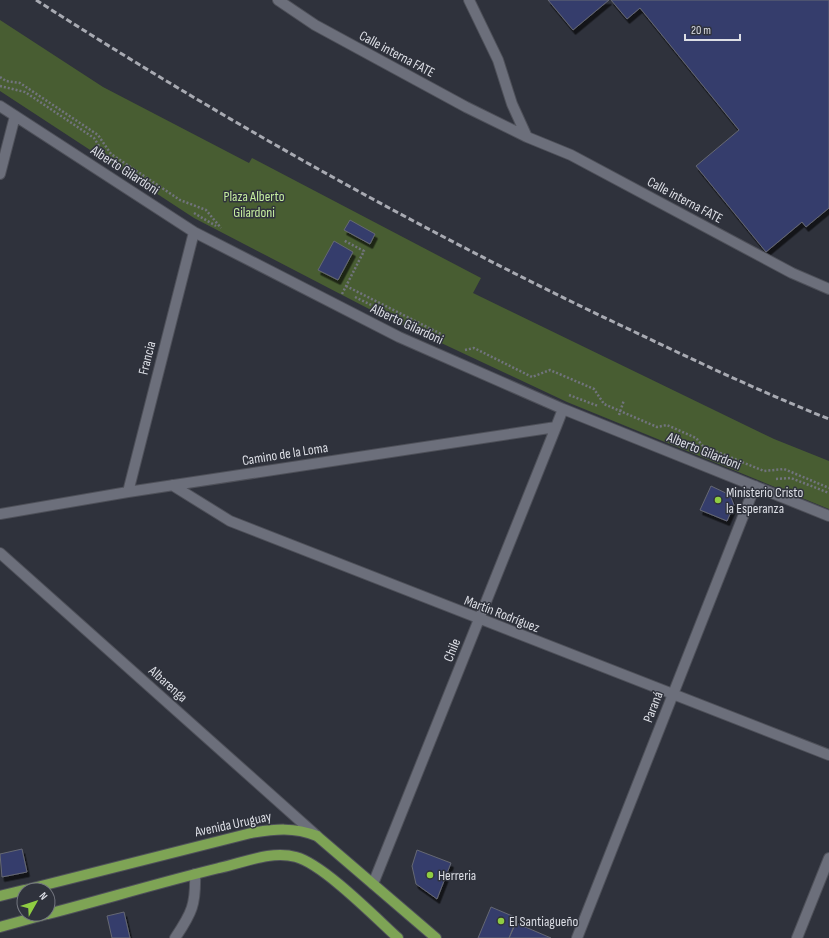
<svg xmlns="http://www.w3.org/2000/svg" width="829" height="938" font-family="'Sofia Sans Condensed',sans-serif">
  <defs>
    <filter id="shadow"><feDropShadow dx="2.5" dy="4.5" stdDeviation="0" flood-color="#0009"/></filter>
  </defs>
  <rect width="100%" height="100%" fill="#2f323c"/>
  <path fill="#485d32" d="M 0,20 L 103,87 L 249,163 L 252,158 L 481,278 L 473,293 L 774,439 L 829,461 L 829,509 L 567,402 L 373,311 L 194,218 L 0,91 Z"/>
  <path fill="#363d6c" stroke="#656873" filter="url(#shadow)" d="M 548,0 L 609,0 L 573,30 Z
    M 611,0 L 829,0 L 829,208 L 806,227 L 802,222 L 766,252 L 696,166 L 739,130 L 640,8 L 627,19 Z
    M 350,220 L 375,234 L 370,244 L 344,230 Z
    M 334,241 L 353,252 L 338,280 L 318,270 Z
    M 711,486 L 730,495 L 734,505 L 727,521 L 700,510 Z
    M 22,849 L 27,872 L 2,877 L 0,854 Z
    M 417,850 L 451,863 L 437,899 L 416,884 L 412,866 Z
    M 491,907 L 517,918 L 509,938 L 478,938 Z
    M 124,912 L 130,938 L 112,938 L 107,916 Z
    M 516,923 L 551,938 L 509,938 Z"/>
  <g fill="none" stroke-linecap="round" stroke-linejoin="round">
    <defs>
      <path id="minor" d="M 278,0 L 315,25 L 466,107 L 527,137 L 571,155 L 792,273 L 829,289
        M 469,0 L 498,60 L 512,104 L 527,137
        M 0,106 L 194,232 L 399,337 L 563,409 L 829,516
        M 0,174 L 15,116
        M 172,485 L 230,521 L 829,755
        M 128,492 L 194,232
        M 0,514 L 128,492 L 556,427 L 563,409
        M 0,553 L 317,836
        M 373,884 L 556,427
        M 175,938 C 192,913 196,904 195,874
        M 577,938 L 755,486
        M 797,938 L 829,858"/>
      <path id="major" d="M 25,890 L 251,833 C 275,829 294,827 317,836 L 436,938
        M 0,896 L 24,890
        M 48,914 C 105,899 162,882 219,868 C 243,863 271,850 296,857 C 323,864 376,918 398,938
        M 0,927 L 47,914"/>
    </defs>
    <use href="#minor" stroke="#4e5059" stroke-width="12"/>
    <use href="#major" stroke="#4e5059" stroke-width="12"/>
    <path stroke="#71747d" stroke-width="2.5" stroke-dasharray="2 2" stroke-linecap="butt" d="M 0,77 L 6,81 L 20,83 L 98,135 L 111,154 L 180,200 L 206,210 L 221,228
      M 0,86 L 25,92 L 94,138 L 106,157
      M 194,213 L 216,226
      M 346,286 L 445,336
      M 342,294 L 364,251 L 343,240
      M 355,297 L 410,324
      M 465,350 L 474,348 L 532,377 L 550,370 L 594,389 L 604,404 L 657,427 L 667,425 L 696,438 L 703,446 L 764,471 L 784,469 L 829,488
      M 569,395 L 598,406
      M 619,415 L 624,400
      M 776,479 L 791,478 L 829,493"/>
    <use href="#minor" stroke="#6c6f7b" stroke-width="10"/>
    <use href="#major" stroke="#7ea455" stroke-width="10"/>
    <path stroke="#a8aab2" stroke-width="3" stroke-dasharray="6 3" stroke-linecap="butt" d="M 36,0 C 217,116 406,222 599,315 C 675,351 751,388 829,419"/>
  </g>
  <g fill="#8fcd42" stroke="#2f323c" stroke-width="1.5">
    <circle cx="718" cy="500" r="4"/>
    <circle cx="430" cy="875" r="4"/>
    <circle cx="501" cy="921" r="4"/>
  </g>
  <g text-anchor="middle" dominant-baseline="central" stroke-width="3" stroke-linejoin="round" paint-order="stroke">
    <g font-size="14" fill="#dcdee5" stroke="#2f323c">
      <text transform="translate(397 54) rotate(28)">Calle interna FATE</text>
      <text transform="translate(125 170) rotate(33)">Alberto Gilardoni</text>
      <text transform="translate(685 200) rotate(28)">Calle interna FATE</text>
      <text transform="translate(407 324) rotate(25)">Alberto Gilardoni</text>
      <text transform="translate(147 358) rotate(-76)">Francia</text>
      <text transform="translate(704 451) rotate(22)">Alberto Gilardoni</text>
      <text transform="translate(285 454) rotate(-9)">Camino de la Loma</text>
      <text transform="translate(502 614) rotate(21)">Martín Rodríguez</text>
      <text transform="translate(452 650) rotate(-68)">Chile</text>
      <text transform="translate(168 684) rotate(42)">Albarenga</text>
      <text transform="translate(653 707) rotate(-69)">Paraná</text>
      <text transform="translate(233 824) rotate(-12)">Avenida Uruguay</text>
    </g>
    <g font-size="14" fill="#c5ed9f" stroke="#2f323c">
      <text x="254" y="196">Plaza Alberto<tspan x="254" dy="16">Gilardoni</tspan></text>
    </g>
    <g font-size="14" fill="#dcdee5" stroke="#2f323c" text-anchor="start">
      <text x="726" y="492">Ministerio Cristo<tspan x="726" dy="16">la Esperanza</tspan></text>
      <text x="438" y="875">Herreria</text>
      <text x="509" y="921">El Santiagueño</text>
    </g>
  </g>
  <g transform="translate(36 902) rotate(51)"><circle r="19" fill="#2f323c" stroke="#747780"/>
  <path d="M0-3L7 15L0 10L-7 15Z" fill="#8fcd42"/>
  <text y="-6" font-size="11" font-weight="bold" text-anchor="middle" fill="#dcdee5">N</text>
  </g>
  <path d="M685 34v6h55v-6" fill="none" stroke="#dcdee5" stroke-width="2"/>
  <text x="691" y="34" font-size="12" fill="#dcdee5" stroke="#2f323c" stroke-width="3" paint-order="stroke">20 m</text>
</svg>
